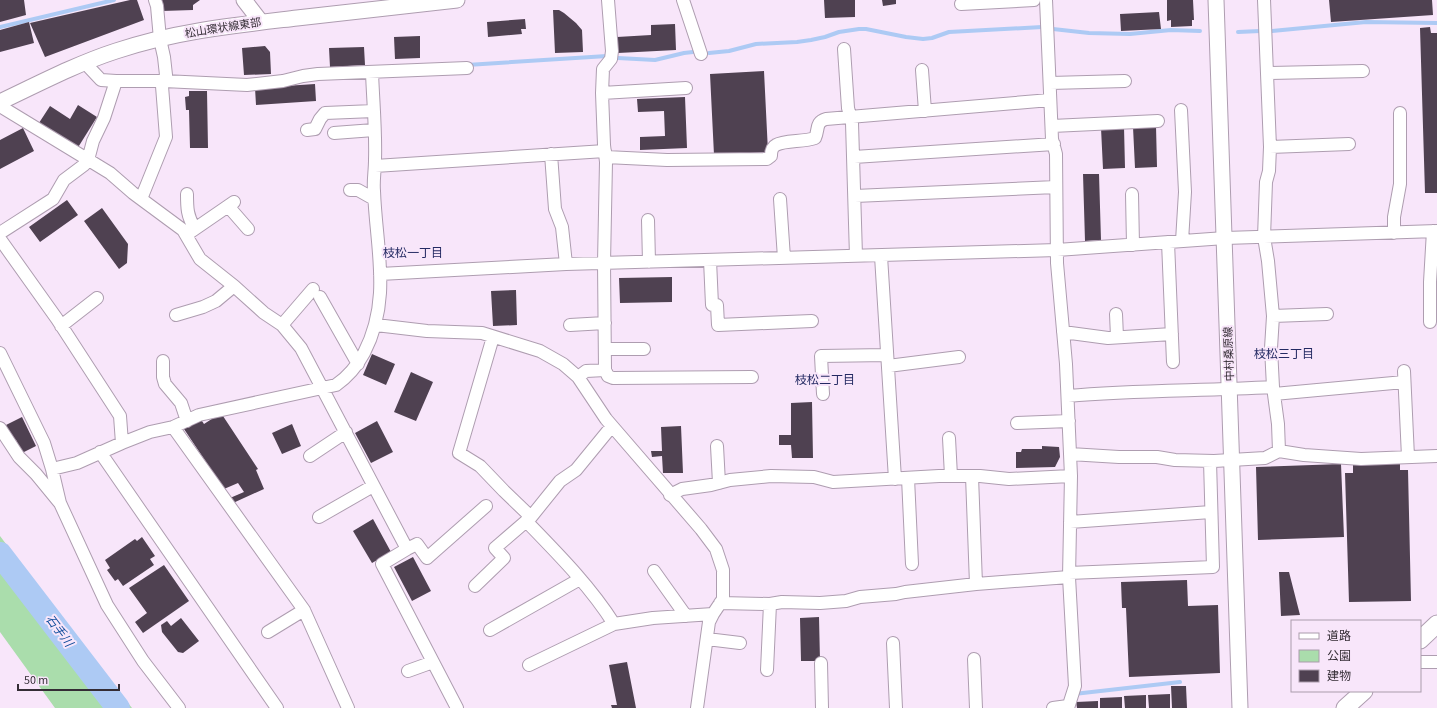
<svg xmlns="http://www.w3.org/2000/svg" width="1437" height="708" font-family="'Source Sans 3','Noto Sans JP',sans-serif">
  <rect width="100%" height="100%" fill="#f8e6fa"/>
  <path fill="#aaddac" d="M 0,536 L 73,633 L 132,708 L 55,708 L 0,632 Z"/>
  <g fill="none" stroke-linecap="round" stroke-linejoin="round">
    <path stroke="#adcaf4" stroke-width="4" d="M 0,27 L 114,0
      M 1053,29 L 1089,33 L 1130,34 L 1171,30 L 1200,31
      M 1272,31 L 1366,22 L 1437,23
      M 1238,32 L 1260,31
      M 709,53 L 729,51 L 756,44 L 797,42 L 811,40 L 825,37 L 839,32 L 859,29 L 866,29 L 906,37 L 923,39 L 932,38 L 949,32 L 1042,27
      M 618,58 L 655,60 L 684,53 L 693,52
      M 467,65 L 607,56
      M 1074,694 L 1180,682"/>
    <path stroke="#adcaf4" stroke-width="24" d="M 0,554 L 118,708"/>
  </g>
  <path fill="#4f4151" d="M 0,0 L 24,0 L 26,15 L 0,22 Z
    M 130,0 L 137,0 L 144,20 L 45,57 L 30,23 Z
    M 161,0 L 200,0 L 193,5 L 193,10 L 162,11 Z
    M 824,0 L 855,0 L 855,17 L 825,18 Z
    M 882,0 L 896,0 L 896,4 L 883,6 Z
    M 1167,0 L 1193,0 L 1194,20 L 1192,20 L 1192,26 L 1171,27 L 1171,20 L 1167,21 Z
    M 1329,0 L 1432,0 L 1433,15 L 1331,22 Z
    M 553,10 L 559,10 L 564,13 L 576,23 L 582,30 L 583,52 L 555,53 Z
    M 1159,12 L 1161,29 L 1121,31 L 1120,14 Z
    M 525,19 L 526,29 L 521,29 L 522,34 L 488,37 L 487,22 Z
    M 29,22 L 34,43 L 0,52 L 0,30 Z
    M 675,24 L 676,50 L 618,53 L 617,37 L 651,35 L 651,25 Z
    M 1430,27 L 1431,33 L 1437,33 L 1437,193 L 1425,193 L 1420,28 Z
    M 420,36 L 420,58 L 395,59 L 394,37 Z
    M 265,46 L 270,52 L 271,74 L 244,75 L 242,48 Z
    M 364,47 L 365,65 L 330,67 L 329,48 Z
    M 764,71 L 768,152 L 714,155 L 710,74 Z
    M 315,84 L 316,101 L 256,105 L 255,88 Z
    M 189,91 L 207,91 L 208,148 L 190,148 L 189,110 L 186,110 L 185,97 L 189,96 Z
    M 685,97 L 687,148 L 640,150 L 640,137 L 665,136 L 664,111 L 638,112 L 637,99 Z
    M 78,105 L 97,117 L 77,149 L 37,126 L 50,106 L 70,119 Z
    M 1156,126 L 1157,167 L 1135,168 L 1133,127 Z
    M 1124,127 L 1125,168 L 1103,169 L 1101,128 Z
    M 23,128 L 34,151 L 0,169 L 0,140 Z
    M 1083,174 L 1099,174 L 1101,240 L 1085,241 Z
    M 67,200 L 78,215 L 40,242 L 29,227 Z
    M 102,208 L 128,244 L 127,263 L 119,269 L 84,221 Z
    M 672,277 L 672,302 L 620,303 L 619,278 Z
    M 516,290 L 517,325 L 493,326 L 491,291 Z
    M 372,354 L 395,364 L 386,385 L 363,375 Z
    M 411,372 L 433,382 L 416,421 L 394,412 Z
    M 812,402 L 813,458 L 792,458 L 791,445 L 779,445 L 779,435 L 791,435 L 791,403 Z
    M 221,413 L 258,469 L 256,470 L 264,489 L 233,503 L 230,498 L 244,492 L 238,483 L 224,489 L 184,429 L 200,418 L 204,424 Z
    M 22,417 L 36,446 L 22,453 L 16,440 L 14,441 L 6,425 Z
    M 377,421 L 393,452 L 371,463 L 355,433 Z
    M 292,424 L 301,446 L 282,454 L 272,433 Z
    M 681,426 L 683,473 L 663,473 L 662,456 L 652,457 L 651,451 L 662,451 L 661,427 Z
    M 1042,446 L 1059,447 L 1060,457 L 1055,467 L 1016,468 L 1016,452 L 1021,452 L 1022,449 L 1042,449 Z
    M 1400,463 L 1400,470 L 1408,470 L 1411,601 L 1349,602 L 1345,473 L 1353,473 L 1353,464 Z
    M 1341,464 L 1344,537 L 1258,540 L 1256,467 Z
    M 373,519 L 391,552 L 372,563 L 353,531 Z
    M 142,537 L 155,556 L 150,559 L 154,565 L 123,586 L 118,579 L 115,581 L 107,570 L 110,568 L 105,560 L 135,539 L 137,541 Z
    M 413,557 L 431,591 L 412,601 L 394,567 Z
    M 164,565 L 189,601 L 143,633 L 135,622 L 147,613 L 129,588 Z
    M 1279,572 L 1289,572 L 1300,615 L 1281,616 Z
    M 1187,580 L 1188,606 L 1218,605 L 1220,673 L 1129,677 L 1126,608 L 1122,608 L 1121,582 Z
    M 819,617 L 820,661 L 801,661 L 800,618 Z
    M 181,618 L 199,641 L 183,653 L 178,652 L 162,632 L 161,625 L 167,621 L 171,626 Z
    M 627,662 L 636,708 L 612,708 L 611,705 L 617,705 L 609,665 Z
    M 1171,686 L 1186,686 L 1187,708 L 1172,708 Z
    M 1170,694 L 1170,708 L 1149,708 L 1148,695 Z
    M 1146,695 L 1146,708 L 1125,708 L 1124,696 Z
    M 1122,697 L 1122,708 L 1100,708 L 1100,698 Z
    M 1098,701 L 1098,708 L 1077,708 L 1076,702 Z"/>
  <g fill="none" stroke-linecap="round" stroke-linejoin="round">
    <defs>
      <path id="minor" d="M 683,0 L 701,54
        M 1046,0 L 1052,139 L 1056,154 L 1057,263 L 1066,364 L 1071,476 L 1069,577 L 1075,686 L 1068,708
        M 1264,0 L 1270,147 L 1269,171 L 1266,182 L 1264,237 L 1268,261 L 1273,316 L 1271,348 L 1273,387 L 1278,424 L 1279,451
        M 961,4 L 1034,0
        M 844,49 L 848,108 L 852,123 L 856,256
        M 85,63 L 101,80 L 116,81 L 164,81 L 247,85 L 283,81 L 303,76 L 318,74 L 467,68
        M 922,70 L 925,111
        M 1268,73 L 1363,71
        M 1050,83 L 1125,81
        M 602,93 L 686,88
        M 0,106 L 110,173 L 133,193 L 183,230 L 200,259 L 234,286 L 264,313 L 282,325 L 301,348 L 407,549 L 382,564 L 457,708
        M 1181,110 L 1185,192 L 1182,241
        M 1052,126 L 1158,121
        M 307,130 L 315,129 L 320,119 L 325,113 L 374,111
        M 334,133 L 374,130
        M 1270,147 L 1349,144
        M 551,154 L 555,209 L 562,227 L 566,264
        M 606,157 L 667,160 L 767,159 L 771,156 C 771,152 772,147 776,145 C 784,140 804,142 815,138 C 819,130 815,122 826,119 L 1050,100
        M 854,157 L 1054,144
        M 375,166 L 605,151
        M 350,190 L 358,190 L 374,199
        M 187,194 C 187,207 187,217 195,228
        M 1132,194 L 1133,245
        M 855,196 L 1056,187
        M 141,199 L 166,137 L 162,86 L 166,75 L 164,57 L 160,39 L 157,6 L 155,0
        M 780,199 L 784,258
        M 228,206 L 248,229
        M 648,220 L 649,262
        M 0,233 L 53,199 L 64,180 L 84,165 L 88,160 L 93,141 L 104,118 L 116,81
        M 1394,233 L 1394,217 L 1400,184 L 1400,113
        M 186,235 L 234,202
        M 0,239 L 57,319 L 120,416 L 122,443
        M 1168,242 L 1173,362
        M 881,256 L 895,479
        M 710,260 L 712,305 L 717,305 L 718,325 L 812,321
        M 380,274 L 566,264 L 1057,250 L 1225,238 L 1437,231
        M 320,297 L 358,364
        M 1116,314 L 1117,337
        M 176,315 L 203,307 L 216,301 L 234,286
        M 1273,316 L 1327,314
        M 1430,322 L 1430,282 L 1433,231
        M 282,325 L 313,289
        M 376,325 L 427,331 L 482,333 L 540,351 L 563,364 L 578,377 L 606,419 L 701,529 L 716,549 L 723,570 L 723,599 L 713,614 L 709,622 L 697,708
        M 570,325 L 605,323
        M 61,326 L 97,298
        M 1063,332 L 1108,338 L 1172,334
        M 493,337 L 459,453 L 480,466 L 504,491 L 531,517 L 560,481 L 576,470 L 612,426
        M 605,349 L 644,349
        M 0,353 L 44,443 L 52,469 L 60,503 L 107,605 L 143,661 L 179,708
        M 163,361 L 163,377 L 165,384 L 181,403 L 187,421
        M 888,366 L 959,357
        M 605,370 L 608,376 L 613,378 L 752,377
        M 1404,371 L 1408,457
        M 578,377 L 586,371 L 605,370 L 604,263 L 606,162 L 604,145 L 602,93 L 603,69 L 611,59 L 612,51 L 608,0
        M 823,394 L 821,356 L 887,355
        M 1274,394 L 1404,382
        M 1068,396 C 1136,390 1205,391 1273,387
        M 1017,423 L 1069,421
        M 173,427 L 304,610 L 348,708
        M 0,428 L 19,457 L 36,474 L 59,502
        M 949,438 L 951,476
        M 717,446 L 719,483
        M 100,452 L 277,708
        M 1070,454 L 1119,457 L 1157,457 L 1175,460 L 1214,461 L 1265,458 L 1279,451 L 1304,455 L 1361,459 L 1437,456
        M 310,456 L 346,432
        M 52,469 L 77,463 L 122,443 L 150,432 L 173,427 L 199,415 L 336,385 C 349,376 357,366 364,353 C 392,299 376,248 374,191 C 373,181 375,171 375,160 C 376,131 373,101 372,72
        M 972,476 L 976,584
        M 908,478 L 912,564
        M 670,495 L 682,489 L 711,485 L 730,480 L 771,476 L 814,477 L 833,482 L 939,476 L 980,476 L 1009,479 L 1071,476
        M 319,517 L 373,486
        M 526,521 C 558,554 590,586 614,624
        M 1070,522 L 1211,512
        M 407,549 L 417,544 L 427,558 L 486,506
        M 654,571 L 686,616
        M 1069,573 L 1213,567 L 1210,461
        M 475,586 L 504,558 L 495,548 L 531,517
        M 720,603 L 770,604 L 782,602 L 820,603 L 846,601 L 860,597 L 896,594 L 905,592 L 976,584 L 1069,577
        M 490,630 L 580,579
        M 268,632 L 304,610
        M 707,639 L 740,643
        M 893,643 L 896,708
        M 974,659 L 976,708
        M 1420,662 L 1437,662
        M 821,663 L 822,708
        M 529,665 L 614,624 L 653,618 L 713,614
        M 767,670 L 770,604
        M 408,671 L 433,662
        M 1053,708 L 1068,706"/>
      <path id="tertiary" d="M 244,0 L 261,22
        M 1216,0 L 1240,708
        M 0,102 C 38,84 76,64 116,51 C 175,31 237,25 297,18 C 351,12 404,6 457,0"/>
      <path id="secondary" d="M 1420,640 L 1437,624
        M 1345,708 L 1364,691"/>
    </defs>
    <use href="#minor" stroke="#ae9db0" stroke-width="14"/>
    <use href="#tertiary" stroke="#ae9db0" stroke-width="17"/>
    <use href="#secondary" stroke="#ae9db0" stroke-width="19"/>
    <use href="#minor" stroke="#fff" stroke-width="12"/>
    <use href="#tertiary" stroke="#fff" stroke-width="15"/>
    <use href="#secondary" stroke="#fff" stroke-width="17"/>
  </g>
  <g text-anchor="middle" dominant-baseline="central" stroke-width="4" stroke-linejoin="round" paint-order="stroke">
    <g font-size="11" fill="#342d35" stroke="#f8e6fa">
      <text transform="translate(223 28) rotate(-9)">松山環状線東部</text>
      <text transform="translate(1229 354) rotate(-92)">中村桑原線</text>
    </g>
    <g font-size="12" fill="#242a63" stroke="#f8e6fa">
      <text x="413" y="253">枝松一丁目</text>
      <text x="1284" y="354">枝松三丁目</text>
      <text x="825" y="380">枝松二丁目</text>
    </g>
    <g font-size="12" font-style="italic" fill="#0f4c9b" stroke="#f8e6fa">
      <text transform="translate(59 631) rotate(53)">石手川</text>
    </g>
  </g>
  <rect x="1291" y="620" width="130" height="72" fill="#f8e6fa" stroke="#aa9cab"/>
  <rect x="1299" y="633" width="20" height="6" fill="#ffffff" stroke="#aa9cab"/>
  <text x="1327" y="640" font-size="12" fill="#342d35">道路</text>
  <rect x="1299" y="650" width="20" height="12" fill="#aaddac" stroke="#aa9cab"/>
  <text x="1327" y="660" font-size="12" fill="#342d35">公園</text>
  <rect x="1299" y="670" width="20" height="12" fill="#4f4151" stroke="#aa9cab"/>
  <text x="1327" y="680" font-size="12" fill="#342d35">建物</text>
  <path d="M18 684v6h101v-6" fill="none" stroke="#342d35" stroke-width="2"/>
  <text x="24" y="684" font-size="12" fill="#342d35" stroke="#f8e6fa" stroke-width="3" paint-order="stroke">50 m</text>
</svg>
